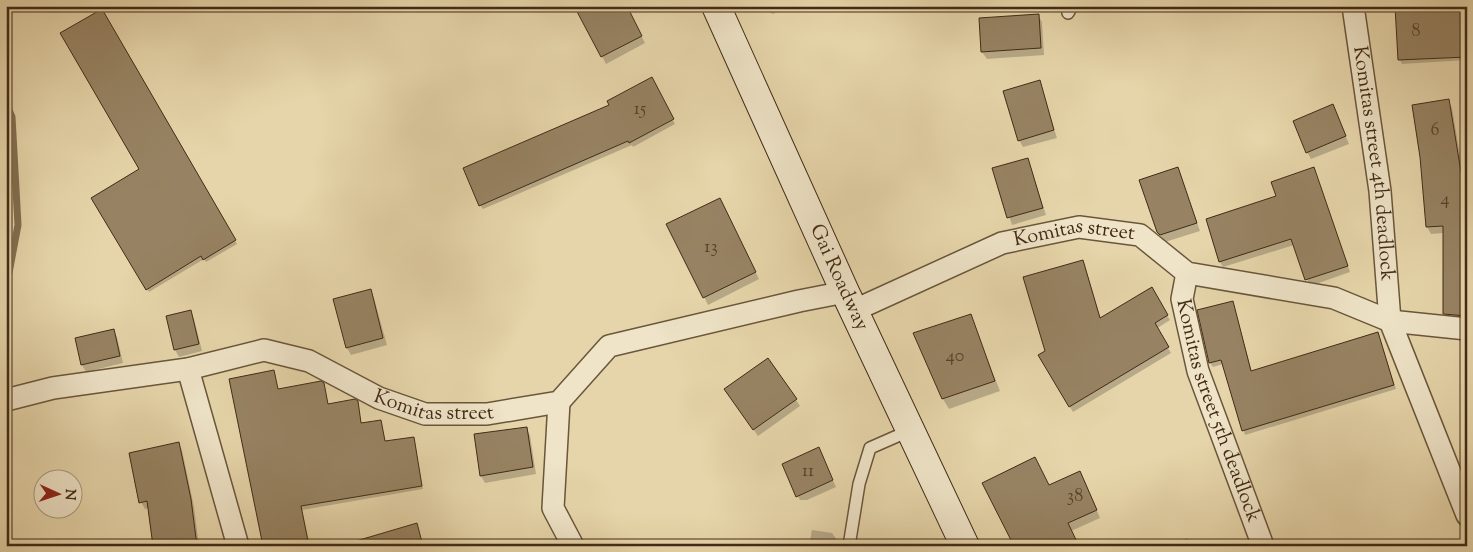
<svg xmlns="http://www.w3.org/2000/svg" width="1473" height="552" font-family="'Sorts Mill Goudy',serif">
  <rect width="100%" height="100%" fill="#e6d5aa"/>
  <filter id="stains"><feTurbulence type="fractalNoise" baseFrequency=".004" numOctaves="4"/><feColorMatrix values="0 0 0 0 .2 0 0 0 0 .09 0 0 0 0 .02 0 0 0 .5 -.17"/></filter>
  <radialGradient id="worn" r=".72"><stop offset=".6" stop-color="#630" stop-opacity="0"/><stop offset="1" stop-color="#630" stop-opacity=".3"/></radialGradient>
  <path fill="#0003" d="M 576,6 L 626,6 L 645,43 L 606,64 Z
    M 767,6 L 798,6 L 772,14 Z
    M 1231,6 L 1276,6 L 1276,7 L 1233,12 Z
    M 1467,6 L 1467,60 L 1402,64 L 1400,60 Z
    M 102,11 L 237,244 L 206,262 L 204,259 L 149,292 L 93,198 L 140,170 Z
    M 1038,15 L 1042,22 L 1044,55 L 987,59 L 982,52 L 980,19 Z
    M 651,78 L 675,124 L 633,147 L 632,145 L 483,209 L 480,205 Z
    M 1039,82 L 1057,138 L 1023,147 L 1019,140 Z
    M 1448,101 L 1452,108 L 1463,173 L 1467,175 L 1467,323 L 1449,321 L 1445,314 L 1444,233 L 1431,234 L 1427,227 Z
    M 1336,113 L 1349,144 L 1311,159 L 1307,152 Z
    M 1028,159 L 1046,215 L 1012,225 L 994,169 Z
    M 1178,168 L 1200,231 L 1165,242 L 1158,232 Z
    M 1313,168 L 1350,272 L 1310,286 L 1294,245 L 1223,267 L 1220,262 L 1278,197 Z
    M 723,206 L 759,279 L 708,305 L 668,224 Z
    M 1083,261 L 1101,319 L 1151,289 L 1170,320 L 1156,329 L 1171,353 L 1073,412 L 1040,356 L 1047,351 Z
    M 370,291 L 374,298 L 387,345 L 351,355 L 347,348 L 334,300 Z
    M 1234,306 L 1252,372 L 1378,334 L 1396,389 L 1245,435 L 1223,364 L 1213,367 L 1210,363 L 1199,311 Z
    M 190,312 L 194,319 L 202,351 L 179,357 L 175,350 Z
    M 970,316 L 1000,391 L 949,409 L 943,399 Z
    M 113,330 L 117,337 L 123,363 L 86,372 L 82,365 Z
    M 273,371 L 278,390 L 323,384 L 328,405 L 357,402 L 362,424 L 380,421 L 385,443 L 413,438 L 423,489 L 302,510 L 310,546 L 264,546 Z
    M 730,396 L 796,400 L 800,406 L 758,436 Z
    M 526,428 L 530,435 L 536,474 L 485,483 L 481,476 Z
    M 178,443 L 182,450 L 194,507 L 199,546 L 155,546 L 150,508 L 145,509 L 141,502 Z
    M 822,456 L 836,487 L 807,500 L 800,500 L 796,493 Z
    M 1084,480 L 1100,518 L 1071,531 L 1049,487 Z
    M 416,524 L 423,546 L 343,546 Z
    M 812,530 L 832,533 L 837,540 L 836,546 L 809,546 Z
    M 1187,538 L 1192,546 L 1174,546 Z"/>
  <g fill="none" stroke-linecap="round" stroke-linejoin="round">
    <path stroke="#826e51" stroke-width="7" d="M 6,103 L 12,117 L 18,225 L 6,289"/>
  </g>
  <path fill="#978363" stroke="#412b16" d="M 574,6 L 627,6 L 642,36 L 601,57 Z
    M 1395,6 L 1467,6 L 1467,57 L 1398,60 Z
    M 102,9 L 236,240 L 203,260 L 201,256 L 146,290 L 91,198 L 139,169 L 60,33 Z
    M 1039,14 L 1041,48 L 981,52 L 979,18 Z
    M 652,77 L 674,119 L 629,143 L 628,141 L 479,206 L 463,168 L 609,105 L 607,101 Z
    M 1040,80 L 1054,130 L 1018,141 L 1003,91 Z
    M 1449,99 L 1461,172 L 1467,172 L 1467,316 L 1443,314 L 1443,226 L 1426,227 L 1420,157 L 1412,105 Z
    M 1333,104 L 1346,136 L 1306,153 L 1293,121 Z
    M 1028,158 L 1043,208 L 1007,218 L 992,168 Z
    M 1178,167 L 1197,223 L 1160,235 L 1157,232 L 1139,180 Z
    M 1314,167 L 1348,266 L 1305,280 L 1291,239 L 1219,262 L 1206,219 L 1276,196 L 1271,182 Z
    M 720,198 L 756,272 L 703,298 L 666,224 Z
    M 1083,260 L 1100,318 L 1152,287 L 1168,315 L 1155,323 L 1169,347 L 1069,407 L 1038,355 L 1045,351 L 1023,277 Z
    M 371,289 L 383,338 L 346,348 L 333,299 Z
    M 1233,301 L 1251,371 L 1378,332 L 1394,385 L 1242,431 L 1221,360 L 1209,363 L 1197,310 Z
    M 191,310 L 199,344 L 174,350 L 166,316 Z
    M 971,314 L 995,381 L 942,399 L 913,333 Z
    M 114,329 L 120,356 L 81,365 L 75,338 Z
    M 768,358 L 797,399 L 753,430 L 724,389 Z
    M 274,370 L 278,389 L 321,381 L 324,383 L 328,404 L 355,399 L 358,401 L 361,423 L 381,420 L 385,441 L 414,437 L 422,486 L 301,506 L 309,546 L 263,546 L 229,379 Z
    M 527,427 L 533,467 L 480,476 L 474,434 Z
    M 179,442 L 191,499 L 197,546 L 153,546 L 147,501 L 139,503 L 129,453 Z
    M 819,447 L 833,480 L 796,497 L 782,464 Z
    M 1035,457 L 1049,485 L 1080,471 L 1097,510 L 1068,523 L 1079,546 L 1014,546 L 982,483 Z
    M 417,523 L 423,546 L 357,546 L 356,541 Z"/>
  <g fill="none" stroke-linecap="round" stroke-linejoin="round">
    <defs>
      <path id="lane" d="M 1068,13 L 1072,6
        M 849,546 L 859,484 L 870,448 L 911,430"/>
      <g id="street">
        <path id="s1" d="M 1353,6 L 1380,191 L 1390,321 L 1467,515"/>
        <path id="s2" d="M 1187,273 L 1182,299 L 1198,371 L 1263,546"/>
        <path id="s3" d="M 855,310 L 1002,243 L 1079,227 L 1140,235 L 1187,273 L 1334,298 L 1390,321 L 1467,329"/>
        <path d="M 188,369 L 238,546"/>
        <path id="s4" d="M 6,400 L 53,388 L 188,369 L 264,350 L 309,361 L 379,398 L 425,414 L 487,414 L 559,402 L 609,346 L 799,301 L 845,292"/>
        <path d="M 559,402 L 553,508 L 573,546"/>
      </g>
      <g id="secondary">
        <path id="s5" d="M 716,6 L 845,292 L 965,546"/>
      </g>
    </defs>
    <use href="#lane" stroke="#6a563b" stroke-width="14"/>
    <use href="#street" stroke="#6a563b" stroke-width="24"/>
    <use href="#secondary" stroke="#412b16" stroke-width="30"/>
    <use href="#lane" stroke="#efe4c8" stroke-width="11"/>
    <use href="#street" stroke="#efe4c8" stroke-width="21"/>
    <use href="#secondary" stroke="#efe4c8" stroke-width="28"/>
  </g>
  <g text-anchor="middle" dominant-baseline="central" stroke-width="4" stroke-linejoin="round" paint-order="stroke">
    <g font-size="18" fill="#564129">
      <text x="1416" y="32">8</text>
      <text x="640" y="110">15</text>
      <text x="1435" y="131">6</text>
      <text x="1445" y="200">4</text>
      <text x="711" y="248">13</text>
      <text x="955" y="357">40</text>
      <text x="808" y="472">11</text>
      <text x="1075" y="497">38</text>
    </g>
    <g font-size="20" fill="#412b16" stroke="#efe4c8">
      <text stroke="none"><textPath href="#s1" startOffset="159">Komitas street 4th deadlock</textPath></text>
      <text stroke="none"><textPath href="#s3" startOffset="235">Komitas street</textPath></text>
      <text stroke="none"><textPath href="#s5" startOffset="298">Gai Roadway</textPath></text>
      <text stroke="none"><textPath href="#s4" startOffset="445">Komitas street</textPath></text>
      <text stroke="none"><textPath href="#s2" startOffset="144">Komitas street 5th deadlock</textPath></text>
    </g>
  </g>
  <rect width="1473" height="552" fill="none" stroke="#e6d5aa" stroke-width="25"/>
  <rect x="8" y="8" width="1458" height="537" fill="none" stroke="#412b16" stroke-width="2.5"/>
  <rect x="12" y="12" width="1448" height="527" fill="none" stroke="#412b16"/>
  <g transform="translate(58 494) rotate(93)"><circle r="24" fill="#efe4c8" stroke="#a99a81"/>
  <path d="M0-4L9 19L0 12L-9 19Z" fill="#8f2418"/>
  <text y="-8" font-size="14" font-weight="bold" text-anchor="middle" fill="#412b16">N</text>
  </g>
  <rect width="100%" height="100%" filter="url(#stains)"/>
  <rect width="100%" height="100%" fill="url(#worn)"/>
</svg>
